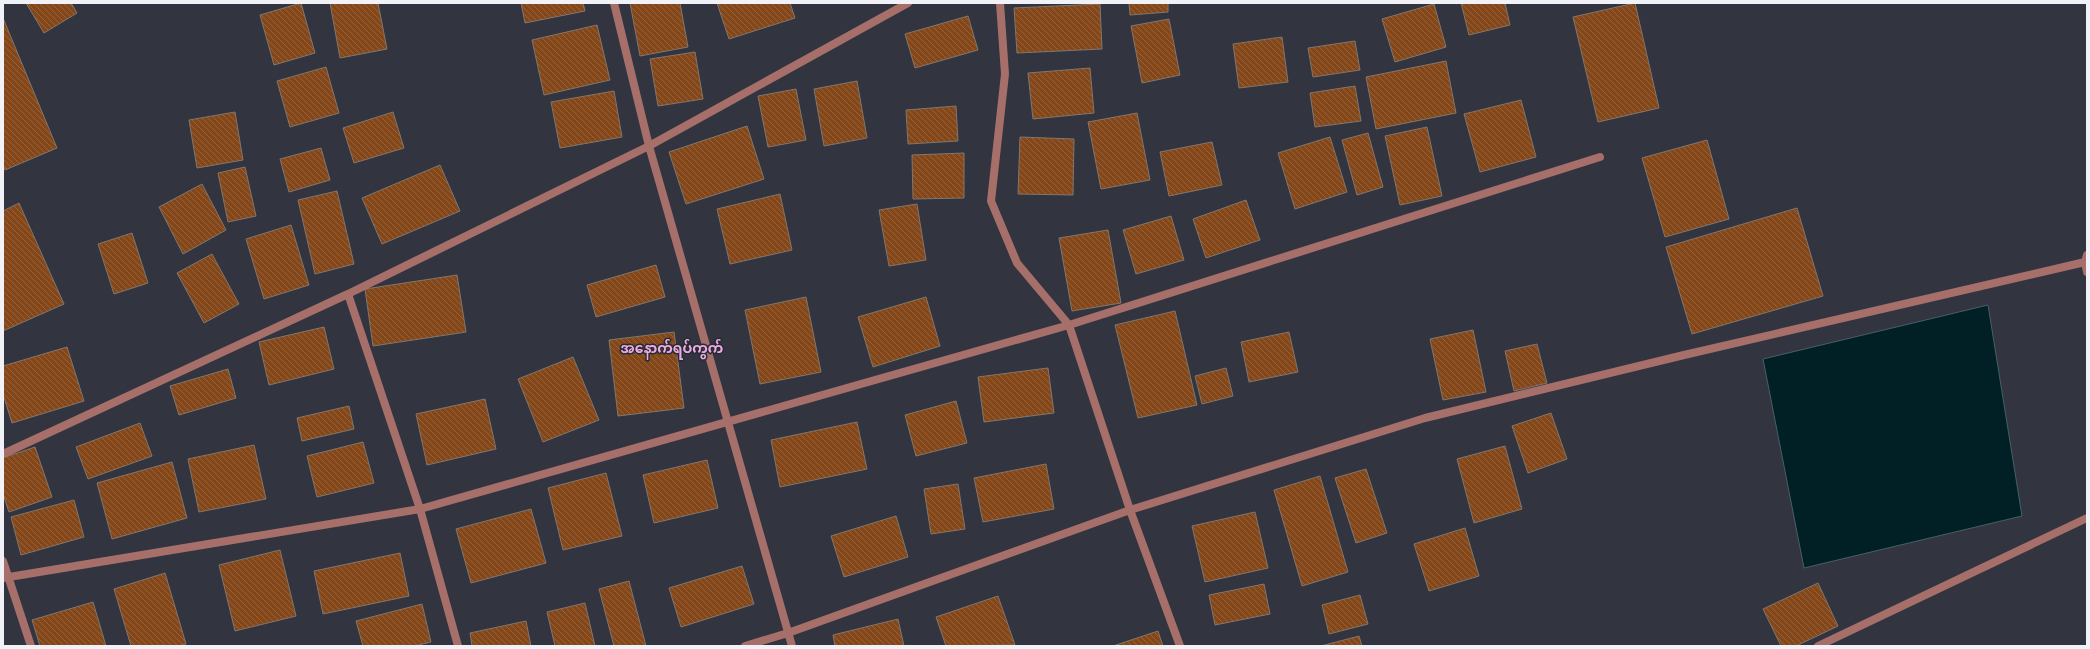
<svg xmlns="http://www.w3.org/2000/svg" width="2090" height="649" font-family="'Source Sans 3','Noto Sans Myanmar',sans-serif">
  <defs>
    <pattern id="building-back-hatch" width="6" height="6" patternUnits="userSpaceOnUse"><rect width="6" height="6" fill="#834719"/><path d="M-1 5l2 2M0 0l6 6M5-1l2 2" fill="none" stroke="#95623b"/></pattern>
  </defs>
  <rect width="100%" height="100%" fill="#32353f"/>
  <path fill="#002026" stroke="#485f65" d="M 1988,305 L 2022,516 L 1804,568 L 1763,359 Z"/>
  <path fill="url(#building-back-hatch)" stroke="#82766e" d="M 26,3 L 71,3 L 77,13 L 44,33 Z
    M 301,3 L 315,53 L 274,65 L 260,15 Z
    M 330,3 L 378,3 L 387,49 L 340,58 Z
    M 521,3 L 583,3 L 585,11 L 525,23 Z
    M 630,3 L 680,3 L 688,47 L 640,56 Z
    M 717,3 L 790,3 L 795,18 L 729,39 Z
    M 1129,3 L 1168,3 L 1168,12 L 1130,15 Z
    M 1461,3 L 1505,3 L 1510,25 L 1469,35 Z
    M 1635,3 L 1659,108 L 1598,122 L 1573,17 Z
    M 1100,4 L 1102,49 L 1017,53 L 1014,8 Z
    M 1434,4 L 1446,47 L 1395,62 L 1382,19 Z
    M 968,16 L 978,50 L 915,68 L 905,34 Z
    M 3,18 L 57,148 L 5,170 L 3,166 Z
    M 1169,19 L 1180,75 L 1142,83 L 1131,26 Z
    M 597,25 L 610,80 L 544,95 L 532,40 Z
    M 1282,37 L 1288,82 L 1239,88 L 1233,44 Z
    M 1355,41 L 1360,70 L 1313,77 L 1308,48 Z
    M 695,52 L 703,99 L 658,106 L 650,59 Z
    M 1446,61 L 1456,113 L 1376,129 L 1366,77 Z
    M 326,67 L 339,113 L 290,127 L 277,81 Z
    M 1090,68 L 1094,113 L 1033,119 L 1028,73 Z
    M 857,81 L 867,138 L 824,146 L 814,89 Z
    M 1355,86 L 1361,121 L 1315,127 L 1310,93 Z
    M 796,89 L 806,140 L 768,147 L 758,96 Z
    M 614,91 L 622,137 L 560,148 L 551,102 Z
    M 1521,100 L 1536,157 L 1480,172 L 1464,114 Z
    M 956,106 L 958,141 L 908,144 L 906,110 Z
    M 235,112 L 243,160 L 197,168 L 189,120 Z
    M 393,112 L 404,148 L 354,163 L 343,128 Z
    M 1137,113 L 1150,180 L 1101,189 L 1088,122 Z
    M 747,126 L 764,179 L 686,204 L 669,152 Z
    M 1427,127 L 1442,196 L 1400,205 L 1385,136 Z
    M 1368,133 L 1383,187 L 1357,195 L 1342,140 Z
    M 1020,137 L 1074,139 L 1073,195 L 1018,194 Z
    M 1330,137 L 1347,192 L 1295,209 L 1278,153 Z
    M 1707,140 L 1729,219 L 1665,237 L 1642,158 Z
    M 1212,142 L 1222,185 L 1169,196 L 1160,152 Z
    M 321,148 L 330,180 L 289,192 L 280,159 Z
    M 964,153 L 964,198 L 913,199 L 912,155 Z
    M 440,165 L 460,211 L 382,244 L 362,198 Z
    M 245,167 L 256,216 L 228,222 L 218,173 Z
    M 202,184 L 226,230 L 183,254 L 159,207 Z
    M 337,191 L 354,264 L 315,274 L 298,200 Z
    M 780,194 L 792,250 L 730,264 L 717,209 Z
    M 1246,200 L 1260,240 L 1206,258 L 1193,219 Z
    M 19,203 L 64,304 L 3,331 L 3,211 Z
    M 917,204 L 926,260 L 889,266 L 879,210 Z
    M 1797,208 L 1823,296 L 1692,334 L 1666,247 Z
    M 1171,216 L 1184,260 L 1136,274 L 1123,230 Z
    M 291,225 L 309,285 L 264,299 L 246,239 Z
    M 1108,230 L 1121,303 L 1072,311 L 1059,238 Z
    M 132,233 L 148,283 L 114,294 L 98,244 Z
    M 212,254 L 239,304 L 204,323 L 177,273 Z
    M 656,265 L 665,297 L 596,317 L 587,285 Z
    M 457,275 L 466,332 L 373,346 L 365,289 Z
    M 806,297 L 821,372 L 760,384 L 745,310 Z
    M 926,297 L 940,346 L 873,367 L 858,317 Z
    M 1175,311 L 1197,405 L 1138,418 L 1115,325 Z
    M 324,327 L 334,369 L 269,385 L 259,342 Z
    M 1473,330 L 1486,392 L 1443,400 L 1430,339 Z
    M 674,332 L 684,408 L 618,416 L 609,340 Z
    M 1289,332 L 1298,372 L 1249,382 L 1241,342 Z
    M 1537,344 L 1547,383 L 1514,391 L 1505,351 Z
    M 67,347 L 84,401 L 12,423 L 3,394 L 3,366 Z
    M 573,357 L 599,420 L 543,442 L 518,379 Z
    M 1048,368 L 1054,413 L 984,422 L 978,377 Z
    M 1226,368 L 1233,396 L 1202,404 L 1195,376 Z
    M 228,369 L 236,398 L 179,415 L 170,386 Z
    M 485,399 L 496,449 L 427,465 L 416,414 Z
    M 956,401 L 967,443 L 916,456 L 905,415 Z
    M 349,406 L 354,429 L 302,441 L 297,418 Z
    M 1551,413 L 1567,459 L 1528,473 L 1512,426 Z
    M 857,422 L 867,469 L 780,487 L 771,440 Z
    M 140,423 L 152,456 L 88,479 L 76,447 Z
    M 363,442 L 374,483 L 317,497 L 307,456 Z
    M 254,445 L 266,499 L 199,512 L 188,459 Z
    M 1505,446 L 1522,509 L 1474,523 L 1457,459 Z
    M 35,447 L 52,497 L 9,512 L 3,494 L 3,458 Z
    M 707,460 L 718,508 L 654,523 L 643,475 Z
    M 172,462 L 187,518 L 112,539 L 97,483 Z
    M 1046,464 L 1054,509 L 983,522 L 974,478 Z
    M 1366,469 L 1387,533 L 1356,543 L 1335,478 Z
    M 606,473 L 622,536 L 563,550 L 548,488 Z
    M 1320,476 L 1348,572 L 1302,586 L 1274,490 Z
    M 958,484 L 965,529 L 931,534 L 924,489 Z
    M 74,500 L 84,537 L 21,555 L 11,517 Z
    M 531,509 L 546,563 L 471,583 L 456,529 Z
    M 1255,512 L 1268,568 L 1205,582 L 1192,526 Z
    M 896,516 L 908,557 L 844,577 L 831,536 Z
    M 1465,528 L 1479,576 L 1429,591 L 1414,544 Z
    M 280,550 L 296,616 L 235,631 L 219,565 Z
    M 400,553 L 409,596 L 323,614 L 314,571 Z
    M 742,566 L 754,604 L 681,627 L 669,588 Z
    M 165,573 L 186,644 L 179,646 L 131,646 L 114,589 Z
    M 629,581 L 646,646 L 614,646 L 599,589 Z
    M 1818,583 L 1838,626 L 1796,646 L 1781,646 L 1763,609 Z
    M 1264,584 L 1270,614 L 1215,625 L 1209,595 Z
    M 1360,595 L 1368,624 L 1329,634 L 1322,605 Z
    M 998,596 L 1015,645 L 946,646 L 936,617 Z
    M 93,602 L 106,646 L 40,646 L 32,620 Z
    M 585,603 L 595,646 L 555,646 L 547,612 Z
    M 422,604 L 431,642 L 414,646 L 363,646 L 356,621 Z
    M 898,619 L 904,646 L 835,646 L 833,635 Z
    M 526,621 L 531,646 L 472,646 L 470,633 Z
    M 1158,631 L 1163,646 L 1113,646 Z
    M 1359,636 L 1362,646 L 1321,646 Z"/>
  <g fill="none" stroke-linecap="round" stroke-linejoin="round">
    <path stroke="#a76f6a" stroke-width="8" d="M 614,3 L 649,146 L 792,646
      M 1000,3 L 1005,74 L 991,201 L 1017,263 L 1069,325 L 1130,510 L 1180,646
      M 2087,255 L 2085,262 L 2087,272
      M 348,294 L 420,509 L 458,646
      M 3,454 L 348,294 L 649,146 L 908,3
      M 3,561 L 31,646
      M 3,578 L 420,509 L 1069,325 L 1600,157
      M 745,646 L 788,633 L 1130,510 L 1425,418 L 1684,355 L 2085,262
      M 1818,646 L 2087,518"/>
  </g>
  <g text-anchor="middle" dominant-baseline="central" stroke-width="3" stroke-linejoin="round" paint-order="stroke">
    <g font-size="14" font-weight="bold" fill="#ebabdf" stroke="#282b35">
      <text x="672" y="349">အနောက်ရပ်ကွက်</text>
    </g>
  </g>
  <rect width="2090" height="649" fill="none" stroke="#f0f2f8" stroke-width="8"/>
</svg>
